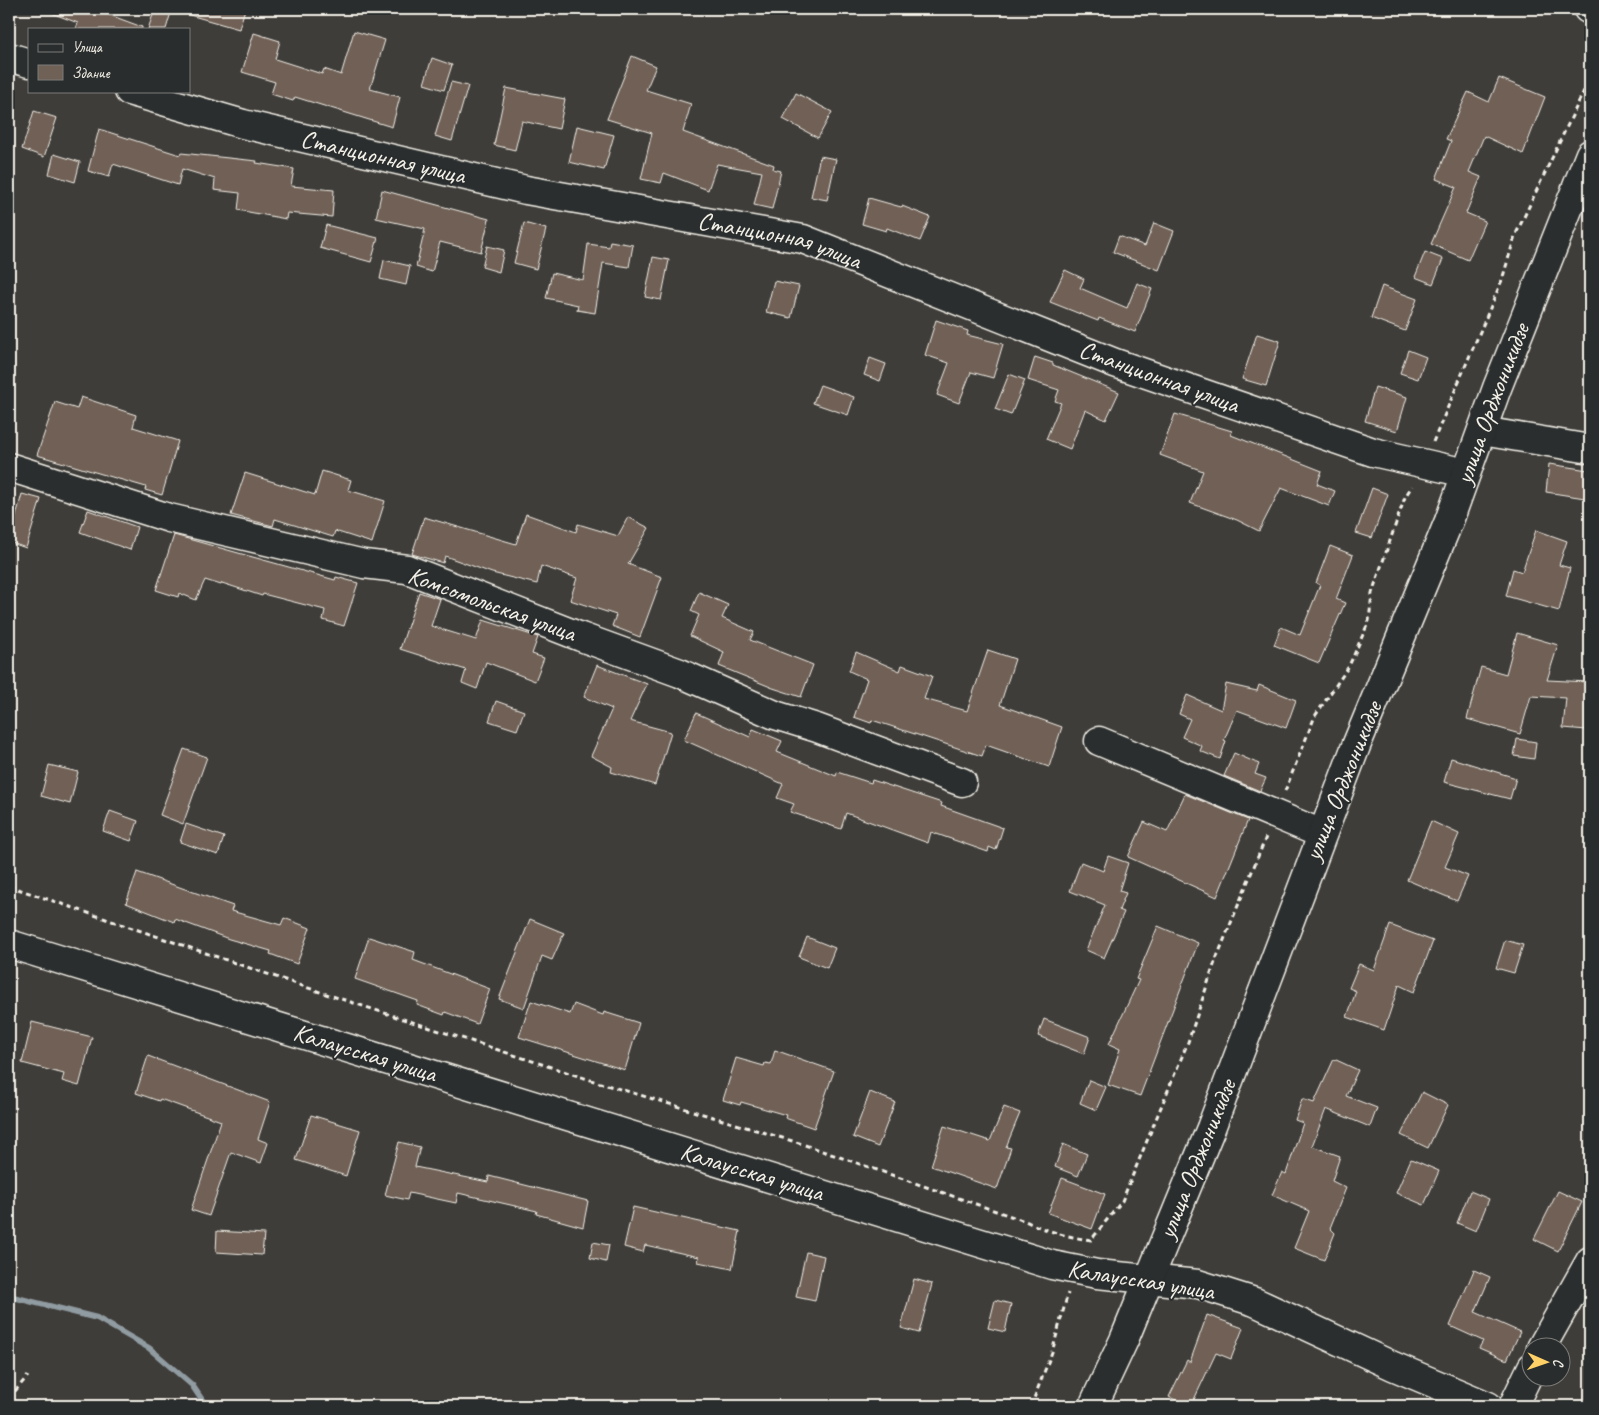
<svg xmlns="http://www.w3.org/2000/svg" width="1599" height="1415" font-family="Caveat,sans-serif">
  <rect width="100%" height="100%" fill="#3f3d3a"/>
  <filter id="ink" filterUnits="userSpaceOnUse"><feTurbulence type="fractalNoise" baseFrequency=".02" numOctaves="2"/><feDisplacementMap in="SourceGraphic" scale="10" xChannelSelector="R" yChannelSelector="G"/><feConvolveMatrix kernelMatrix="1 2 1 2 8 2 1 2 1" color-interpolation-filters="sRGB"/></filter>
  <g filter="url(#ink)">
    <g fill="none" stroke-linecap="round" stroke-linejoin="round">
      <path stroke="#909ca1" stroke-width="6" d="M 9,1296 L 97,1318 L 149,1348 L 192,1385 L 206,1406"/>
    </g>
    <path fill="#706156" stroke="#f4f1e8" d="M 46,9 L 109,9 L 107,14 L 142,27 L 142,29 L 76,29 L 78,23 L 46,11 Z
      M 155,9 L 172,9 L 166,29 L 148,29 Z
      M 187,9 L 245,9 L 239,29 L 186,14 Z
      M 354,31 L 385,40 L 370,89 L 400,97 L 392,127 L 295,97 L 293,101 L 271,94 L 275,82 L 242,72 L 254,33 L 280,41 L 275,59 L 322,74 L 324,69 L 341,75 Z
      M 632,56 L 656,66 L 646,90 L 691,104 L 683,132 L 774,165 L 773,169 L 781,171 L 772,209 L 754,205 L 762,172 L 717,164 L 708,190 L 664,173 L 661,183 L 641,179 L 652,133 L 607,119 Z
      M 432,58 L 452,65 L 444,90 L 424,84 Z
      M 1499,78 L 1545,97 L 1523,154 L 1484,136 L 1469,172 L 1481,177 L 1466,213 L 1485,221 L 1468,260 L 1431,244 L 1456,187 L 1436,179 L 1451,141 L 1446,139 L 1468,92 L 1489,102 Z
      M 451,82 L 468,86 L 452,141 L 435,136 Z
      M 506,88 L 565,99 L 559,129 L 522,121 L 515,150 L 494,145 Z
      M 796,93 L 832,112 L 818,138 L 783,119 Z
      M 34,111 L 57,118 L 44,157 L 22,149 Z
      M 577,126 L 614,135 L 604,170 L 569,162 Z
      M 99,129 L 180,155 L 181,153 L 257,161 L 256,163 L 294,169 L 291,186 L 334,190 L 332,217 L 287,213 L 286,219 L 238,210 L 240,193 L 214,190 L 215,179 L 182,169 L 178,185 L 113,164 L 109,177 L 88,171 Z
      M 54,154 L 80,162 L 75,182 L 49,174 Z
      M 820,156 L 836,159 L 827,200 L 811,197 Z
      M 382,190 L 489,219 L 481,252 L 440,242 L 432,272 L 416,267 L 425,229 L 376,218 Z
      M 869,198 L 901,207 L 902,206 L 930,217 L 920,241 L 887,228 L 886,231 L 862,224 Z
      M 524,223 L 546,229 L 536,269 L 514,263 Z
      M 1154,223 L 1174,231 L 1159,270 L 1113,252 L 1119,236 L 1145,246 Z
      M 326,225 L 378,238 L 371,262 L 320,248 Z
      M 610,241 L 633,245 L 629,267 L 603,263 L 595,313 L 577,310 L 578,305 L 546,298 L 552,273 L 583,280 L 588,244 L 609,247 Z
      M 487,246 L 504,250 L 499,272 L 482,267 Z
      M 1425,252 L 1443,259 L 1433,284 L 1415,277 Z
      M 653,257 L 669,260 L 661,300 L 645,297 Z
      M 384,260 L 410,266 L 406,285 L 380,279 Z
      M 1065,270 L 1084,279 L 1080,288 L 1127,308 L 1137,283 L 1152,289 L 1135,332 L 1099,318 L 1098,321 L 1050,302 Z
      M 774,281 L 799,286 L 791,318 L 766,312 Z
      M 1382,286 L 1417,299 L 1405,331 L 1371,318 Z
      M 936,320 L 968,331 L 967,335 L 1003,344 L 993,378 L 971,372 L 959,403 L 937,395 L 949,363 L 925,355 Z
      M 1257,334 L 1280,341 L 1266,386 L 1242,379 Z
      M 1408,350 L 1426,357 L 1418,379 L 1400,373 Z
      M 1035,357 L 1053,363 L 1053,365 L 1119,392 L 1106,420 L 1085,410 L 1070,449 L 1046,439 L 1061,403 L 1055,401 L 1059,390 L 1028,380 Z
      M 870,358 L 886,364 L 880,381 L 864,375 Z
      M 1009,374 L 1025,380 L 1011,415 L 995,409 Z
      M 820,385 L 854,397 L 848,415 L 813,403 Z
      M 1375,387 L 1407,397 L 1397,431 L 1365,421 Z
      M 81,397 L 136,415 L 133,427 L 178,441 L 162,495 L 145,490 L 146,487 L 37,455 L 55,402 L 77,409 Z
      M 1175,414 L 1232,431 L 1231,435 L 1322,471 L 1317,484 L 1335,491 L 1329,506 L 1281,488 L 1259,531 L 1237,520 L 1190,503 L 1203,471 L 1160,455 Z
      M 1549,464 L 1588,470 L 1585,498 L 1546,492 Z
      M 322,471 L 351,480 L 348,490 L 385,501 L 372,543 L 335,531 L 333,537 L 275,519 L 273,526 L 231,515 L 245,473 L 315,495 Z
      M 1372,488 L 1388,494 L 1372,538 L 1356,533 Z
      M 22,494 L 41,499 L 26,548 L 9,542 Z
      M 88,510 L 137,527 L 130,550 L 80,532 Z
      M 526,514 L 576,532 L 578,524 L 618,536 L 628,517 L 649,528 L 628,564 L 662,577 L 640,637 L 612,626 L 616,615 L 570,600 L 577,578 L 541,566 L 537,584 L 492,573 L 445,556 L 443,563 L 412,554 L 424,517 L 516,544 Z
      M 1536,530 L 1567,541 L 1559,565 L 1570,568 L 1559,611 L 1506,596 L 1513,569 L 1522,572 Z
      M 174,535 L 335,580 L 336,577 L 358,583 L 344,626 L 323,620 L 325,610 L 263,594 L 262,596 L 222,583 L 221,585 L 205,580 L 196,600 L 179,593 L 178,597 L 156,590 Z
      M 1330,546 L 1353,555 L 1336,599 L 1345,603 L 1319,663 L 1274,645 L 1281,627 L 1300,635 L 1320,585 L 1316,583 Z
      M 419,592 L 440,599 L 431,626 L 476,640 L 483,620 L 538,637 L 532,654 L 544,658 L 535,681 L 486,662 L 477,689 L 462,683 L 466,670 L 400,649 Z
      M 699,592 L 728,605 L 722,618 L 754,632 L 750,640 L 813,665 L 801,697 L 773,688 L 719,666 L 724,652 L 690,636 L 699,615 L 691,611 Z
      M 1517,633 L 1558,645 L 1547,680 L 1590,682 L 1587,730 L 1563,728 L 1566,698 L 1531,696 L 1520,734 L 1467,719 L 1481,667 L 1506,674 Z
      M 988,650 L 1015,659 L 1000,705 L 1062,727 L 1049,767 L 986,745 L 982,756 L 872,720 L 871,723 L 854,717 L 867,679 L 849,671 L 856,652 L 900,671 L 902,665 L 932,676 L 924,699 L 967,711 Z
      M 597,665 L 647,684 L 630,721 L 671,732 L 655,785 L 611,772 L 612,767 L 591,756 L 612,709 L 584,697 Z
      M 1226,684 L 1257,691 L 1259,685 L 1296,700 L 1286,728 L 1237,710 L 1224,740 L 1226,741 L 1220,759 L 1200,751 L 1202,746 L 1182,737 L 1190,719 L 1179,714 L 1187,695 L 1221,710 Z
      M 496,701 L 524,711 L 517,730 L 489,721 Z
      M 696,713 L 750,737 L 753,729 L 782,741 L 777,752 L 836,776 L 837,772 L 871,783 L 872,780 L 942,803 L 941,806 L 1003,828 L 996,850 L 989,847 L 988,852 L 931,832 L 928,843 L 846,813 L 841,829 L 790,812 L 794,804 L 777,798 L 783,784 L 684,740 Z
      M 1517,739 L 1536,742 L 1534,759 L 1514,756 Z
      M 184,749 L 207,757 L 183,824 L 160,815 Z
      M 1234,753 L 1259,764 L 1255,774 L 1266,778 L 1260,791 L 1224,776 Z
      M 1451,758 L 1516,778 L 1510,799 L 1444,782 Z
      M 49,765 L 78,772 L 70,804 L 41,796 Z
      M 1185,794 L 1248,820 L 1217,897 L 1128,857 L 1144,822 L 1167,832 Z
      M 110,811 L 138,821 L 131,841 L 103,831 Z
      M 1431,821 L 1459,834 L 1445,867 L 1468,876 L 1457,901 L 1407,880 Z
      M 186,824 L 224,837 L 218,855 L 180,842 Z
      M 1108,856 L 1128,863 L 1119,891 L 1126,893 L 1119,910 L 1124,912 L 1104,958 L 1086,950 L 1105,905 L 1070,891 L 1081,862 L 1103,871 Z
      M 137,872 L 233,906 L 231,911 L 281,925 L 284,918 L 310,928 L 297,964 L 270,954 L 271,951 L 229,939 L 175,919 L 174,922 L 126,903 Z
      M 530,919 L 564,933 L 552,960 L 542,956 L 524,1008 L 499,999 Z
      M 1390,925 L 1433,941 L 1414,992 L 1399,985 L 1384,1030 L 1347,1017 L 1356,991 L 1349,988 L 1359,964 L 1374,970 Z
      M 1158,926 L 1198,943 L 1140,1096 L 1108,1085 L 1120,1049 L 1109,1044 L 1139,980 L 1136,979 Z
      M 369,937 L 415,952 L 413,960 L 490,989 L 477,1024 L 445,1012 L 444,1015 L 417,1005 L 418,1001 L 355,979 Z
      M 807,937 L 835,948 L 827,968 L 799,957 Z
      M 1505,940 L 1523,945 L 1514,973 L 1496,968 Z
      M 531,1001 L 570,1014 L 574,1004 L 603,1015 L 604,1012 L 639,1023 L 625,1070 L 519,1037 Z
      M 1044,1019 L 1090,1037 L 1084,1054 L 1038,1036 Z
      M 32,1022 L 92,1037 L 79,1086 L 62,1081 L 64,1074 L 22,1063 Z
      M 775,1050 L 834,1071 L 814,1128 L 785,1118 L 786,1115 L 741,1102 L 740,1105 L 723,1100 L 736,1058 L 764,1066 L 765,1063 L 771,1064 Z
      M 148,1056 L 270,1102 L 258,1139 L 268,1143 L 261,1163 L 231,1152 L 209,1216 L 191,1210 L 221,1121 L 160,1099 L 159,1101 L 136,1093 Z
      M 1334,1059 L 1358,1070 L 1346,1096 L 1377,1108 L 1370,1127 L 1326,1109 L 1312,1146 L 1340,1156 L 1332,1181 L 1346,1188 L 1330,1228 L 1335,1233 L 1324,1260 L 1294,1248 L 1309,1211 L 1272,1195 L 1282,1172 L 1286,1174 L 1303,1123 L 1295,1120 L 1302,1099 L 1314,1103 Z
      M 1089,1080 L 1106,1087 L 1096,1110 L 1080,1103 Z
      M 870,1092 L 895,1102 L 878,1147 L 853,1137 Z
      M 1422,1092 L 1448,1105 L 1428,1148 L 1401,1135 Z
      M 1004,1107 L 1020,1113 L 1006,1147 L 1011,1148 L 997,1189 L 931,1166 L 944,1126 L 990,1141 Z
      M 311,1115 L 360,1130 L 346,1176 L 296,1160 Z
      M 399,1142 L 420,1147 L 415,1167 L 488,1182 L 489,1176 L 588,1201 L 583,1227 L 536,1214 L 537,1211 L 458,1193 L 456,1203 L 409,1193 L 407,1200 L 385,1195 Z
      M 1063,1144 L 1087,1154 L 1078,1176 L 1055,1167 Z
      M 1411,1159 L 1439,1171 L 1424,1205 L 1396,1193 Z
      M 1062,1178 L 1105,1194 L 1092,1229 L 1048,1213 Z
      M 1470,1191 L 1489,1199 L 1476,1231 L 1457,1223 Z
      M 1558,1191 L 1582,1202 L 1558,1251 L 1534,1239 Z
      M 633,1207 L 740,1231 L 732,1269 L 698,1262 L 699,1257 L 645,1245 L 643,1252 L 624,1247 Z
      M 217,1231 L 264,1234 L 262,1255 L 216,1252 Z
      M 593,1242 L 609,1245 L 606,1262 L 590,1258 Z
      M 806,1252 L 824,1256 L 815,1301 L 796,1297 Z
      M 1474,1270 L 1490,1277 L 1475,1312 L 1520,1332 L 1507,1360 L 1479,1348 L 1483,1341 L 1450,1326 Z
      M 914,1279 L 932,1284 L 919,1333 L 901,1328 Z
      M 995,1300 L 1011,1304 L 1005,1332 L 988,1328 Z
      M 1207,1315 L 1243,1328 L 1231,1359 L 1216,1353 L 1191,1406 L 1189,1406 L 1169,1397 L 1187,1360 L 1190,1362 Z"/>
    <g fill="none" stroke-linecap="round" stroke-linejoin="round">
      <defs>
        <g id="minor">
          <path d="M 1588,9 L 1590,10"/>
          <path d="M 9,57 L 29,63"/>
          <path id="s1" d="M 129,91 L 243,124 L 526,190 L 803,239 L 1115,363 L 1373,452 L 1466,473"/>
          <path d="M 1482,431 L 1590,449"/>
          <path d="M 9,467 L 169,518 L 364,564 L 407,569 L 581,637 L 680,673 L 775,715 L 817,728 L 962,782"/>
          <path d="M 1099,741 L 1322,834"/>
          <path d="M 9,944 L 1052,1265 L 1097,1274 L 1198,1284 L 1255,1302 L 1393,1366 L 1488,1406"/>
          <path d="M 1541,1348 L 1590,1261"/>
          <path id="s2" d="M 1093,1406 L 1124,1340 L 1211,1128 L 1356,746 L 1449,521 L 1497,388 L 1590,154"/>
          <path d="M 1513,1406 L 1532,1367"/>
        </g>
      </defs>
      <use href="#minor" stroke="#f4f1e8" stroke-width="31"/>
      <path stroke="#f4f1e8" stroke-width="3" stroke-dasharray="5 4" stroke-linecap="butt" d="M 1433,442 L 1502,280 L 1515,236 L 1590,78
        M 1285,791 L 1315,716 L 1349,666 L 1369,621 L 1372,593 L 1405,497 L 1412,486
        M 9,886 L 326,994 L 600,1083 L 799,1143 L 1025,1221 C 1047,1231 1067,1237 1091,1240 L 1122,1201 L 1188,1042 L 1215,962 L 1266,837
        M 9,1398 L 28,1376
        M 1031,1406 L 1052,1352 L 1068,1293"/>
      <use href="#minor" stroke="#2a2d2e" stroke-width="28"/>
    </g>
  </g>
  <g text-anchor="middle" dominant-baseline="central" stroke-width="4" stroke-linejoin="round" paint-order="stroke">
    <g font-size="25" fill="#f4f1e8" stroke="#2a2d2e">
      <text transform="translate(383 157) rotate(13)">Станционная улица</text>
      <text stroke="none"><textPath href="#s1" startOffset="668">Станционная улица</textPath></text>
      <text transform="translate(1159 377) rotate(20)">Станционная улица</text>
      <text stroke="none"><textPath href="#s2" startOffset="1079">улица Орджоникидзе</textPath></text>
      <text transform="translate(492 604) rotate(20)">Комсомольская улица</text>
      <text transform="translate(1343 781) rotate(-68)">улица Орджоникидзе</text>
      <text transform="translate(365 1053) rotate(17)">Калаусская улица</text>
      <text transform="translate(1197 1159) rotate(-68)">улица Орджоникидзе</text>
      <text transform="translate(752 1172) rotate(17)">Калаусская улица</text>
      <text transform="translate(1141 1280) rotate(9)">Калаусская улица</text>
    </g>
  </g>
  <rect width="1599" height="1415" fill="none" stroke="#2a2d2e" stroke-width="30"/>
  <rect x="15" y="15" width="1569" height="1385" fill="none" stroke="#f4f1e8" stroke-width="2" filter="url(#ink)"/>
  <rect x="28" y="28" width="162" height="65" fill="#2a2d2e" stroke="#7b7b78"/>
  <rect x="38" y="44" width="25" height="8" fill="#2a2d2e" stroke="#7b7b78"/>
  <text x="72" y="52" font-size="15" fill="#f4f1e8">Улица</text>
  <rect x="38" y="65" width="25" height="15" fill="#706156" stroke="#7b7b78"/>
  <text x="72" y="78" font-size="15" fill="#f4f1e8">Здание</text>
  <g transform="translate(1546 1362) rotate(92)"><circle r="24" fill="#2a2d2e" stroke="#7b7b78"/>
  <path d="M0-4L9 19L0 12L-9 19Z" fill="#ffd166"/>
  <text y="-8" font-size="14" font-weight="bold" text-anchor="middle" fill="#f4f1e8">С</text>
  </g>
</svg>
